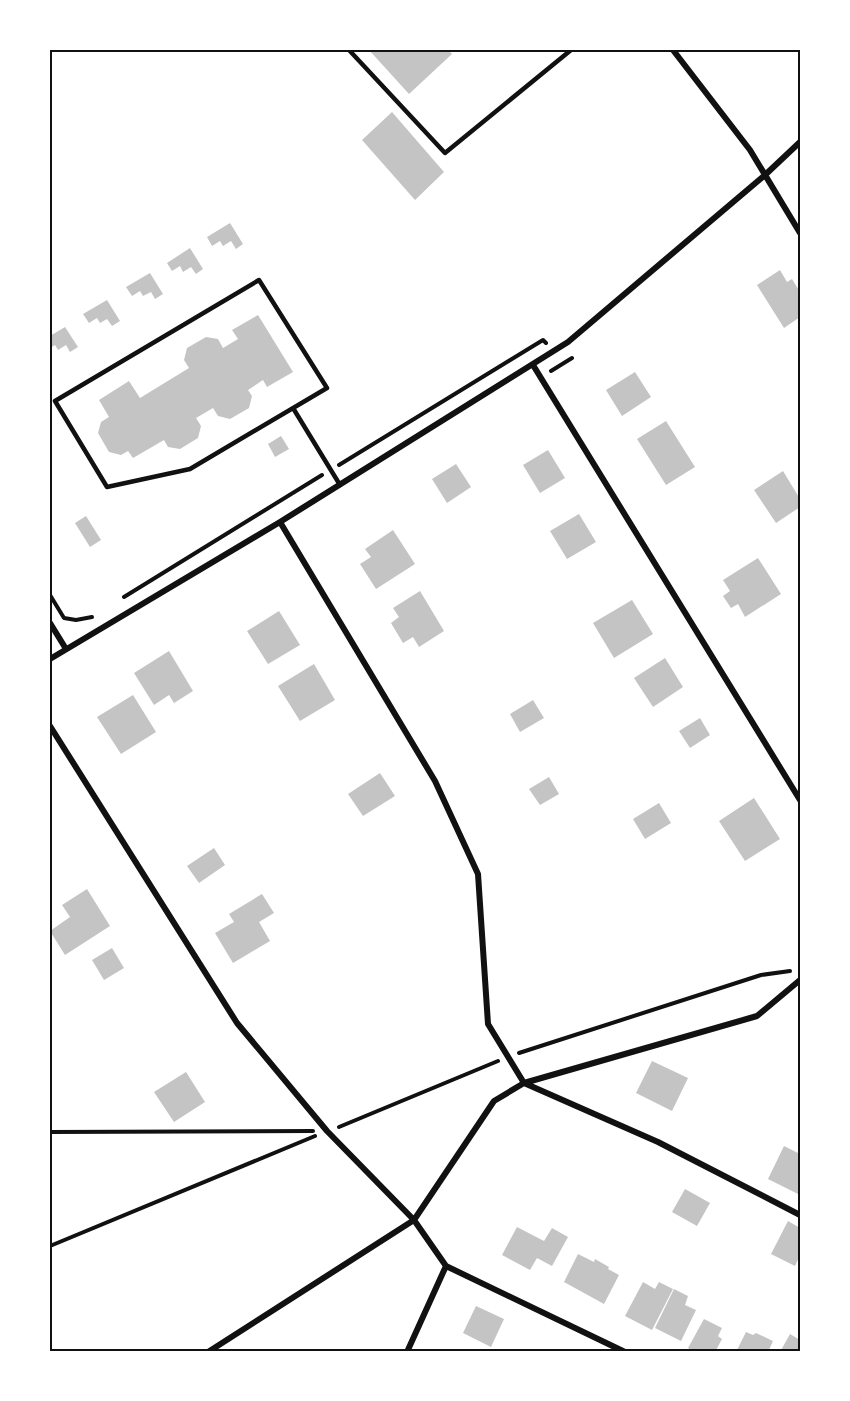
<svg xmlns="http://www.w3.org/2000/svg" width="850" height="1401" font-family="Merriweather,serif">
  <rect width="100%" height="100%" fill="#fff"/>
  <path fill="#c4c4c4" d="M 369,50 L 448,50 L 452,54 L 409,94 Z
    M 392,112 L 444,172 L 415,200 L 362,140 Z
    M 230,223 L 243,244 L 236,249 L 231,241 L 223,246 L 220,241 L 212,246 L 207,237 Z
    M 190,248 L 203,269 L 196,274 L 191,267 L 183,272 L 180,266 L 172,271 L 167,263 Z
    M 780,270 L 787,282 L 792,279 L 800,292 L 800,317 L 784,328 L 757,285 Z
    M 150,273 L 163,294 L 155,299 L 151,292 L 143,296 L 140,291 L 132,296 L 126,287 Z
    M 107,300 L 120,321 L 112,326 L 107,319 L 100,323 L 97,318 L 89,323 L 83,314 Z
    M 258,315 L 293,372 L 267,387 L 263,380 L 248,390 L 252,396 L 249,408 L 230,419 L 218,416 L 213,408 L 196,418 L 201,426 L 198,438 L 180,449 L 168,447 L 164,440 L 133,458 L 128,451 L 121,455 L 109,452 L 98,433 L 101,422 L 109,417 L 99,400 L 129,381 L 140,398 L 189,368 L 184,360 L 187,348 L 206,337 L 218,339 L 223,348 L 238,339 L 232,330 Z
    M 65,327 L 78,347 L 70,352 L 66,345 L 58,350 L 55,345 L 50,348 L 50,336 Z
    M 635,372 L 651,397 L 622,416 L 606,390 Z
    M 666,421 L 695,467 L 666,485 L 637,439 Z
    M 281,436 L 289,449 L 275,457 L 268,444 Z
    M 548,450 L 565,478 L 540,493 L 523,465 Z
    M 456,464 L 471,487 L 447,503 L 432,479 Z
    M 783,471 L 800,499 L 800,507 L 776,523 L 754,490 Z
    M 579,514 L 596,542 L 567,559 L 550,531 Z
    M 86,516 L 101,540 L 90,547 L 75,523 Z
    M 393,530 L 415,564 L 376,589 L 360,564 L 371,557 L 365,549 Z
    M 758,558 L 781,594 L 745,617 L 738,604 L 731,608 L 723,596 L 730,591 L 723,580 Z
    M 420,591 L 444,631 L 419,647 L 413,637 L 403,643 L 391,623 L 399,617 L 393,608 Z
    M 632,600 L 653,634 L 614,658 L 593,623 Z
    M 279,611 L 300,645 L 268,664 L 247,631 Z
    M 169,651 L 193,691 L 174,703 L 169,695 L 154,705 L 134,673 Z
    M 665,658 L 683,687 L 653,707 L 634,678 Z
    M 314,664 L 335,700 L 300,721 L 278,686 Z
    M 133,695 L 156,732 L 121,754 L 97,717 Z
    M 533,700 L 544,718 L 520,732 L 510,714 Z
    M 700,718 L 710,735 L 690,748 L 679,731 Z
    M 380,773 L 395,796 L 363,816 L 348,794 Z
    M 549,777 L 559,794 L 540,805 L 529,789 Z
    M 754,798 L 780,839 L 745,861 L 719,821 Z
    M 659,803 L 671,823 L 645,839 L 633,819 Z
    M 214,848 L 225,865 L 199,883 L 187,866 Z
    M 87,889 L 110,926 L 65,955 L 50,931 L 70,917 L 62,905 Z
    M 262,894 L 274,913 L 259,922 L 270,941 L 233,963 L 215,933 L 234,922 L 229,914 Z
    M 112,948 L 124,968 L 104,980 L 92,960 Z
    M 652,1061 L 688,1078 L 672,1111 L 636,1093 Z
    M 186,1072 L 205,1102 L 174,1122 L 154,1092 Z
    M 784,1146 L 800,1154 L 800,1195 L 768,1179 Z
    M 685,1189 L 710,1203 L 697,1226 L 672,1212 Z
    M 788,1221 L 800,1228 L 799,1246 L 800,1255 L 795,1266 L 771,1254 Z
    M 517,1227 L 544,1241 L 552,1228 L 568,1237 L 552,1266 L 537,1258 L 530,1270 L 502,1255 Z
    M 578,1254 L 594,1262 L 595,1259 L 609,1267 L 608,1269 L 619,1275 L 604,1304 L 564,1282 Z
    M 643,1282 L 655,1289 L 659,1282 L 673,1289 L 652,1330 L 625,1316 Z
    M 674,1289 L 688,1296 L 685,1305 L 696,1310 L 681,1341 L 655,1328 Z
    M 476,1306 L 504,1319 L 491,1347 L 463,1333 Z
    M 704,1319 L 722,1328 L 718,1336 L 722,1339 L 715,1352 L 694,1352 L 688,1348 Z
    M 746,1332 L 753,1335 L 756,1333 L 773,1341 L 768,1352 L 736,1352 Z
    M 790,1334 L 800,1340 L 800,1352 L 780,1352 Z"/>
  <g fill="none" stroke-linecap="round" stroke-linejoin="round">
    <path stroke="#111" stroke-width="4" d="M 551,371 L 572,358
      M 339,465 L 543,340 L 546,343
      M 50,595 L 64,618 L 76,620 L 92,617
      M 124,597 L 322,475
      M 519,1053 L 761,975 L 790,971
      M 339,1127 L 498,1061
      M 50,1132 L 313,1131
      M 50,1246 L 315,1136"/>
    <path stroke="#111" stroke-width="4.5" d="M 349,50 L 445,153 L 571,50
      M 259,280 L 327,388 L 190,469 L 107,487 L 55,401 Z
      M 293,408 L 340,485"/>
    <path stroke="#111" stroke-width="6" d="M 673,50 L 750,150 L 800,233
      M 533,365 L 800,800
      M 280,522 L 435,781 L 478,874 L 488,1024 L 524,1083 L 658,1142 L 800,1215
      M 50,623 L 66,649
      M 50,659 L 280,522 L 568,342 L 765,175 L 800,142
      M 50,726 L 237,1023 L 327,1131 L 414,1220 L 446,1266 L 625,1352
      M 208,1352 L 414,1220 L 494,1101 L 524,1083 L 757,1016 L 800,980
      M 407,1352 L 446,1266"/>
  </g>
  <rect width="850" height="1401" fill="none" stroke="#ffffff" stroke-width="102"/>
  <rect x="51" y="51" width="748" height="1299" fill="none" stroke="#111" stroke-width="2"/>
</svg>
